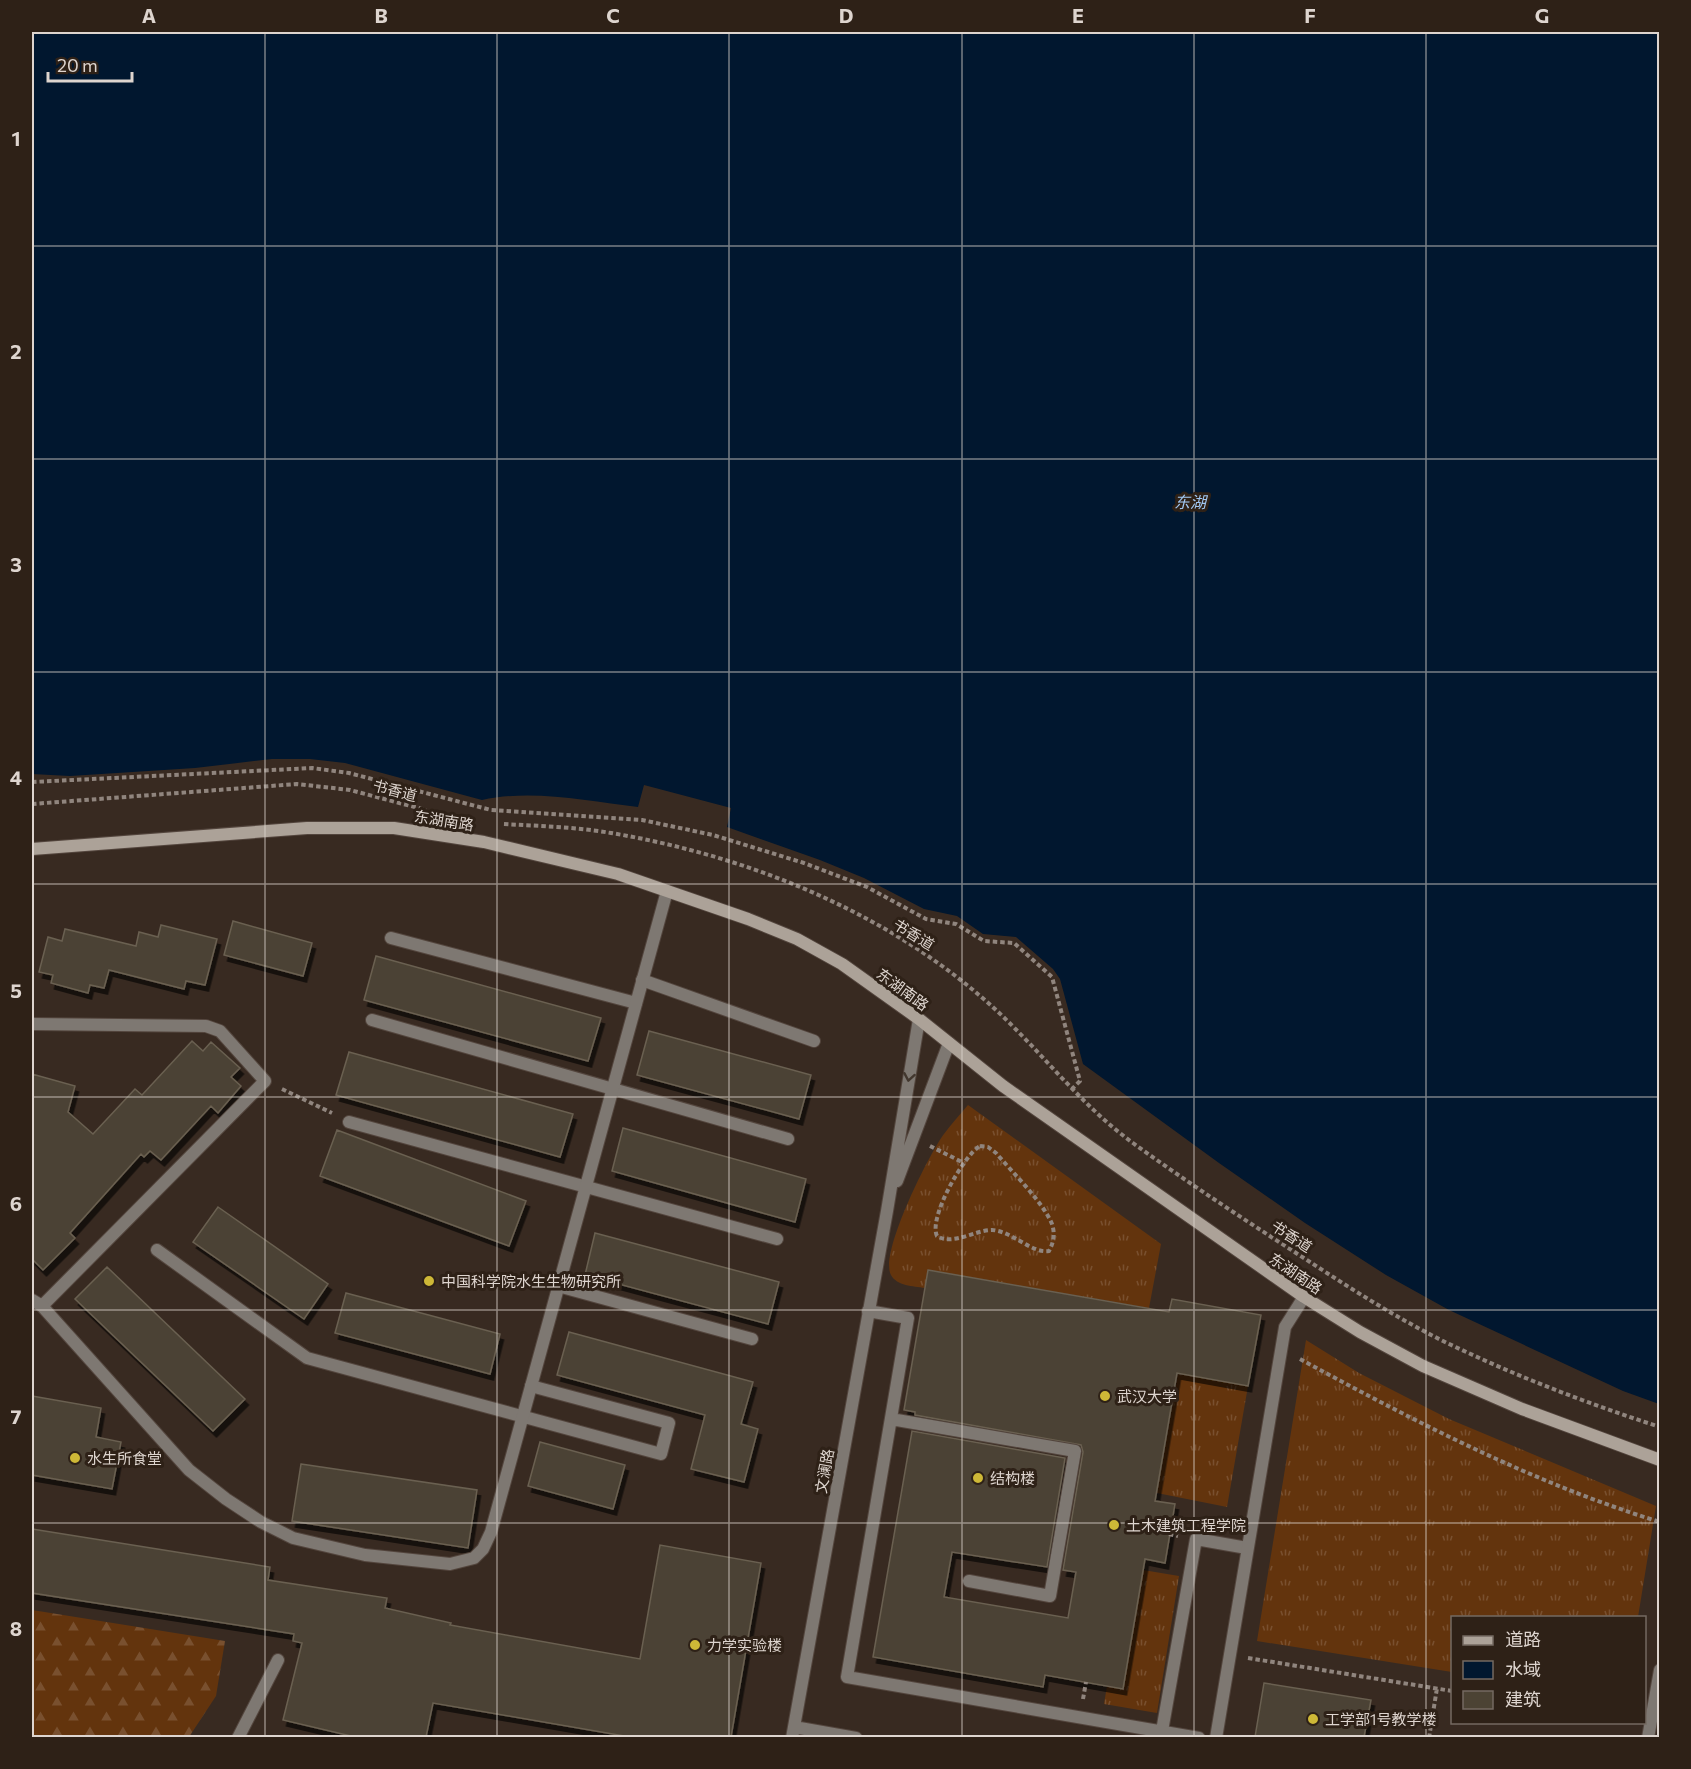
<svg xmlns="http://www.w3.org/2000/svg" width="1691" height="1769" font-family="Commissioner,'Noto Sans SC',sans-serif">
  <defs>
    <pattern id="grass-tufts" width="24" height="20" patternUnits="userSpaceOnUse" patternTransform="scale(1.5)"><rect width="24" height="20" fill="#63340d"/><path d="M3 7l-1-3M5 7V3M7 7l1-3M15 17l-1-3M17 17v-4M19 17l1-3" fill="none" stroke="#79502f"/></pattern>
    <pattern id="forest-firs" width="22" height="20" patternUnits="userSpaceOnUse" patternTransform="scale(1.5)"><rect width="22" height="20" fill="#63340d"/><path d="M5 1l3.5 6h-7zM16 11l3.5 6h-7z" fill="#79502f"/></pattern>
    <filter id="shadow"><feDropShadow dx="3.5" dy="6" stdDeviation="0" flood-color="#0009"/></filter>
  </defs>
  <rect width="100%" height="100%" fill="#382a21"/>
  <path fill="url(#grass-tufts)" d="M 968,1105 L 1161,1244 L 1149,1308 L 928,1270 L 925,1288 C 913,1286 897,1286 891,1275 C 879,1254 929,1154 944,1134 C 951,1124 960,1115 968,1105 Z
    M 1306,1340 L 1359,1373 L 1449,1419 L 1656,1506 L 1638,1617 L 1452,1618 L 1452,1672 L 1257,1641 Z
    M 1178,1374 L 1248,1386 L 1227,1507 L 1157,1493 Z
    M 1143,1570 L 1179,1576 L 1157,1713 L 1104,1704 L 1107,1686 L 1123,1688 Z"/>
  <path fill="url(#forest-firs)" d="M 32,1610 L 225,1641 L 216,1696 L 189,1737 L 32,1737 Z"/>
  <path fill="#01172f" d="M 32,32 L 1659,32 L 1659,1404 L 1623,1391 L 1449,1310 L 1386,1275 L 1305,1223 L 1219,1163 L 1083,1064 L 1060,979 L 1053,969 L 1016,937 L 983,934 L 957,916 L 924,909 L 864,878 L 820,860 L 727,827 L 731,808 L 644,785 L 638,807 C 588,801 532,789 482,800 L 345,763 L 310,759 L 272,759 L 195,768 L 70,776 L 32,774 Z"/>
  <path fill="#4c4334" stroke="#6a6051" stroke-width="1.5" filter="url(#shadow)" d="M 233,921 L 312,943 L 303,976 L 224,955 Z
    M 161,925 L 217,939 L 205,985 L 186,981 L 184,989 L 109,970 L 104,988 L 90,985 L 88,993 L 51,983 L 53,975 L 39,972 L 48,937 L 62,941 L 65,929 L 136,946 L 139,932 L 158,937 Z
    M 376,956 L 601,1018 L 588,1061 L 364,1000 Z
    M 649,1031 L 811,1075 L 799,1119 L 637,1075 Z
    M 192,1041 L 203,1051 L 211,1042 L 240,1068 L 231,1077 L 241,1086 L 218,1113 L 211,1106 L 161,1160 L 150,1151 L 144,1157 L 141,1154 L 70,1233 L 75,1238 L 43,1270 L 32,1259 L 32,1074 L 75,1086 L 68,1112 L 93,1134 L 135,1089 L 142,1095 Z
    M 349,1052 L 573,1114 L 560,1157 L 336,1095 Z
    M 623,1128 L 806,1179 L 795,1222 L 612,1171 Z
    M 337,1130 L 526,1201 L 509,1246 L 320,1176 Z
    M 218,1207 L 328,1284 L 304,1319 L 193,1242 Z
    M 595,1233 L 779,1282 L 768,1324 L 585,1275 Z
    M 107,1267 L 245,1399 L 213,1431 L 75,1299 Z
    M 928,1270 L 1169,1312 L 1172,1299 L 1261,1315 L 1248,1386 L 1177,1373 L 1155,1501 L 1175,1504 L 1165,1563 L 1145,1559 L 1123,1689 L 1045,1675 L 1043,1687 L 873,1657 L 912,1431 L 1065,1458 L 1047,1567 L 952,1552 L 944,1597 L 1068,1618 L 1076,1572 L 1063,1570 L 1083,1452 L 1081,1445 L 915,1415 L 915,1412 L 904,1410 Z
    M 346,1293 L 500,1334 L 490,1374 L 335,1333 Z
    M 569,1332 L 753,1382 L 741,1424 L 758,1429 L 744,1482 L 691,1469 L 705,1415 L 557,1375 Z
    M 32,1396 L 101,1408 L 96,1437 L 121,1442 L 112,1489 L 32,1475 Z
    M 540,1442 L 625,1465 L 613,1509 L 528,1486 Z
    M 301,1464 L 477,1490 L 468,1548 L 292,1521 Z
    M 32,1529 L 270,1567 L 268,1580 L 387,1598 L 385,1608 L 451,1623 L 450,1625 L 640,1659 L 660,1545 L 761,1563 L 731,1737 L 630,1737 L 433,1703 L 426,1737 L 355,1737 L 283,1720 L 302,1643 L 293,1641 L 294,1634 L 32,1593 Z
    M 1264,1683 L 1371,1700 L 1364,1737 L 1255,1737 Z"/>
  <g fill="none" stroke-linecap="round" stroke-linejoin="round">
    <defs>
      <path id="lane" d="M 391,938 L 636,1003
        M 642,980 L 814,1041
        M 372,1020 L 788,1139
        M 32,1024 L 206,1026 L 220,1031 L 265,1081 L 42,1306
        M 349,1122 L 777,1239
        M 157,1250 L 307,1358 L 661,1454 L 669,1423 L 531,1386
        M 558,1286 L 752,1339
        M 868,1311 L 908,1318 L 847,1677 L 1199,1738
        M 891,1419 L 1075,1451 L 1050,1596 L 969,1581
        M 1162,1731 L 1196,1539 L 1247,1548
        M 238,1738 L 278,1660"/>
      <path id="street" d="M 897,1181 L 949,1043
        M 32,1300 L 42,1306 L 50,1315 L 189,1470 L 226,1499 L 261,1522 L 293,1538 L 365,1555 L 450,1564 L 474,1558 L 483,1549 L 491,1532 L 667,891
        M 794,1727 L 856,1738
        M 792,1738 L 887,1211 L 919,1019
        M 1216,1738 L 1285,1327 L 1304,1297
        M 1648,1738 L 1660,1670"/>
      <path id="secondary" d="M 32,849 L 307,828 L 394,828 L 484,842 L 618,874 L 748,919 L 797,939 L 842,964 L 919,1019 L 1003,1086 L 1304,1297 L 1360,1332 L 1423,1366 L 1522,1409 L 1660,1460"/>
    </defs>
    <use href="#lane" stroke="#53453d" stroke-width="14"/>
    <use href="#street" stroke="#53453d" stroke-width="14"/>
    <use href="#secondary" stroke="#53453d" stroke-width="14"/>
    <path stroke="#90857e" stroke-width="4" stroke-dasharray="4.5 3" stroke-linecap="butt" d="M 32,782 L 312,768 L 349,773 L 491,810 L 642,820 L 713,835 L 804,863 L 867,887 L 926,919 L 956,924 L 984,941 L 1014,943 L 1052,977 L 1080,1081 L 1072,1089
      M 32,804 L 297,784 L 350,790 L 426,810
      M 504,824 C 539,826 576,827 611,833 C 743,855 877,908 979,995 C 1034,1041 1075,1101 1133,1143 C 1191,1185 1251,1224 1310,1262 C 1353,1290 1397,1318 1443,1341 C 1513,1375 1586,1403 1660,1427
      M 282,1089 L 332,1113
      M 930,1146 L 964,1163
      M 980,1146 L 988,1147 L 996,1153 C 1012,1172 1043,1202 1052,1224 C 1055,1233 1054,1242 1049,1251 C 1032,1254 1012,1231 992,1230 C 975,1230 952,1246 937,1236 C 928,1218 964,1155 980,1146 Z
      M 1300,1359 C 1416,1422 1533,1483 1660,1522
      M 1169,1534 L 1178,1536
      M 1248,1658 L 1452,1691
      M 1083,1699 L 1086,1682
      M 1429,1738 L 1437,1688"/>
    <use href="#lane" stroke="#7e7872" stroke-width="12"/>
    <use href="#street" stroke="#7e7872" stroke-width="12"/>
    <use href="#secondary" stroke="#aca298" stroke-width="12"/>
  </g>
  <defs><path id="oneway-chevron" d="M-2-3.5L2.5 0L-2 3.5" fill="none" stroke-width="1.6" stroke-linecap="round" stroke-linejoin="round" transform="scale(1.5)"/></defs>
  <use stroke="#42372e" href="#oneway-chevron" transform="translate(909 1077) rotate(100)"/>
  <path fill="none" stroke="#ded5cf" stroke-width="1.5" stroke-opacity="0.55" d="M 265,32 L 265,1738M 497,32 L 497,1738M 729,32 L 729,1738M 962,32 L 962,1738M 1194,32 L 1194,1738M 1426,32 L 1426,1738M 32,246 L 1660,246M 32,459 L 1660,459M 32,672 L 1660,672M 32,884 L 1660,884M 32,1097 L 1660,1097M 32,1310 L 1660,1310M 32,1523 L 1660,1523"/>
  <g fill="#ceb837" stroke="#2e2117" stroke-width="2">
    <circle cx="429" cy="1281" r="6"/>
    <circle cx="1105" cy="1396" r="6"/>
    <circle cx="75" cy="1458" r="6"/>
    <circle cx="978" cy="1478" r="6"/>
    <circle cx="1114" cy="1525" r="6"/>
    <circle cx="695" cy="1645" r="6"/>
    <circle cx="1313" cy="1719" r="6"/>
  </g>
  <g text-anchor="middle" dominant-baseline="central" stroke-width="6" stroke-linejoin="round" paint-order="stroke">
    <g font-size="15" fill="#ded5cf" stroke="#2e2117">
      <text transform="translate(395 790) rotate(15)">书香道</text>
      <text transform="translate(444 820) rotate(9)">东湖南路</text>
      <text transform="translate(914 934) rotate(32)">书香道</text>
      <text transform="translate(903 989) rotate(36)">东湖南路</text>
      <text transform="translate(1292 1236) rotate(33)">书香道</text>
      <text transform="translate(1296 1273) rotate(34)">东湖南路</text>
      <text transform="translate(824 1471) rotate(-80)">文澜路</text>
    </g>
    <g font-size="15" fill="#ded5cf" stroke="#2e2117" text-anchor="start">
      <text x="441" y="1281">中国科学院水生生物研究所</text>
      <text x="1117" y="1396">武汉大学</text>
      <text x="87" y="1458">水生所食堂</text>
      <text x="990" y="1478">结构楼</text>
      <text x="1126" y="1525">土木建筑工程学院</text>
      <text x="707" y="1645">力学实验楼</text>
      <text x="1325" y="1719">工学部1号教学楼</text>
    </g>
    <g font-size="16" font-style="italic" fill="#a1c8f3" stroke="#2e2117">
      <text x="1190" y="501">东湖</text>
    </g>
  </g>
  <rect width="1691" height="1769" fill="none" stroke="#2e2117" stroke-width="66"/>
  <rect x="1451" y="1616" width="195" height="108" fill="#2e2117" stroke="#746961" stroke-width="1.5"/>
  <rect x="1463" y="1636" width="30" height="9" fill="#aca298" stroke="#746961" stroke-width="1.5"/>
  <text x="1505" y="1646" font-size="18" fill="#ded5cf">道路</text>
  <rect x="1463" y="1661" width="30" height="18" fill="#01172f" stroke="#746961" stroke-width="1.5"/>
  <text x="1505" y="1676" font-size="18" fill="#ded5cf">水域</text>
  <rect x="1463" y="1691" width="30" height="18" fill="#4c4334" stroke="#746961" stroke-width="1.5"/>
  <text x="1505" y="1706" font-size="18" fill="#ded5cf">建筑</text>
  <path d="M48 72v9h84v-9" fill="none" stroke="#ded5cf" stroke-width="3"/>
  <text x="57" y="72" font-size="18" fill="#ded5cf" stroke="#2e2117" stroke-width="4.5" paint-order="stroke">20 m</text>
  <rect x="33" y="33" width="1625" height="1703" fill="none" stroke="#ded5cf" stroke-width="2"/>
  <g font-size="20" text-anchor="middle" font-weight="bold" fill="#ded5cf">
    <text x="149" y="23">A</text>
    <text x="381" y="23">B</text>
    <text x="613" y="23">C</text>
    <text x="846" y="23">D</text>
    <text x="1078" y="23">E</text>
    <text x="1310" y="23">F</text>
    <text x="1542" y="23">G</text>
    <text x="16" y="146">1</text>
    <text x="16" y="359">2</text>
    <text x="16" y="572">3</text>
    <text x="16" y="785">4</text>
    <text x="16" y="998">5</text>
    <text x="16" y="1211">6</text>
    <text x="16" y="1424">7</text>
    <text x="16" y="1636">8</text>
  </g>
</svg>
